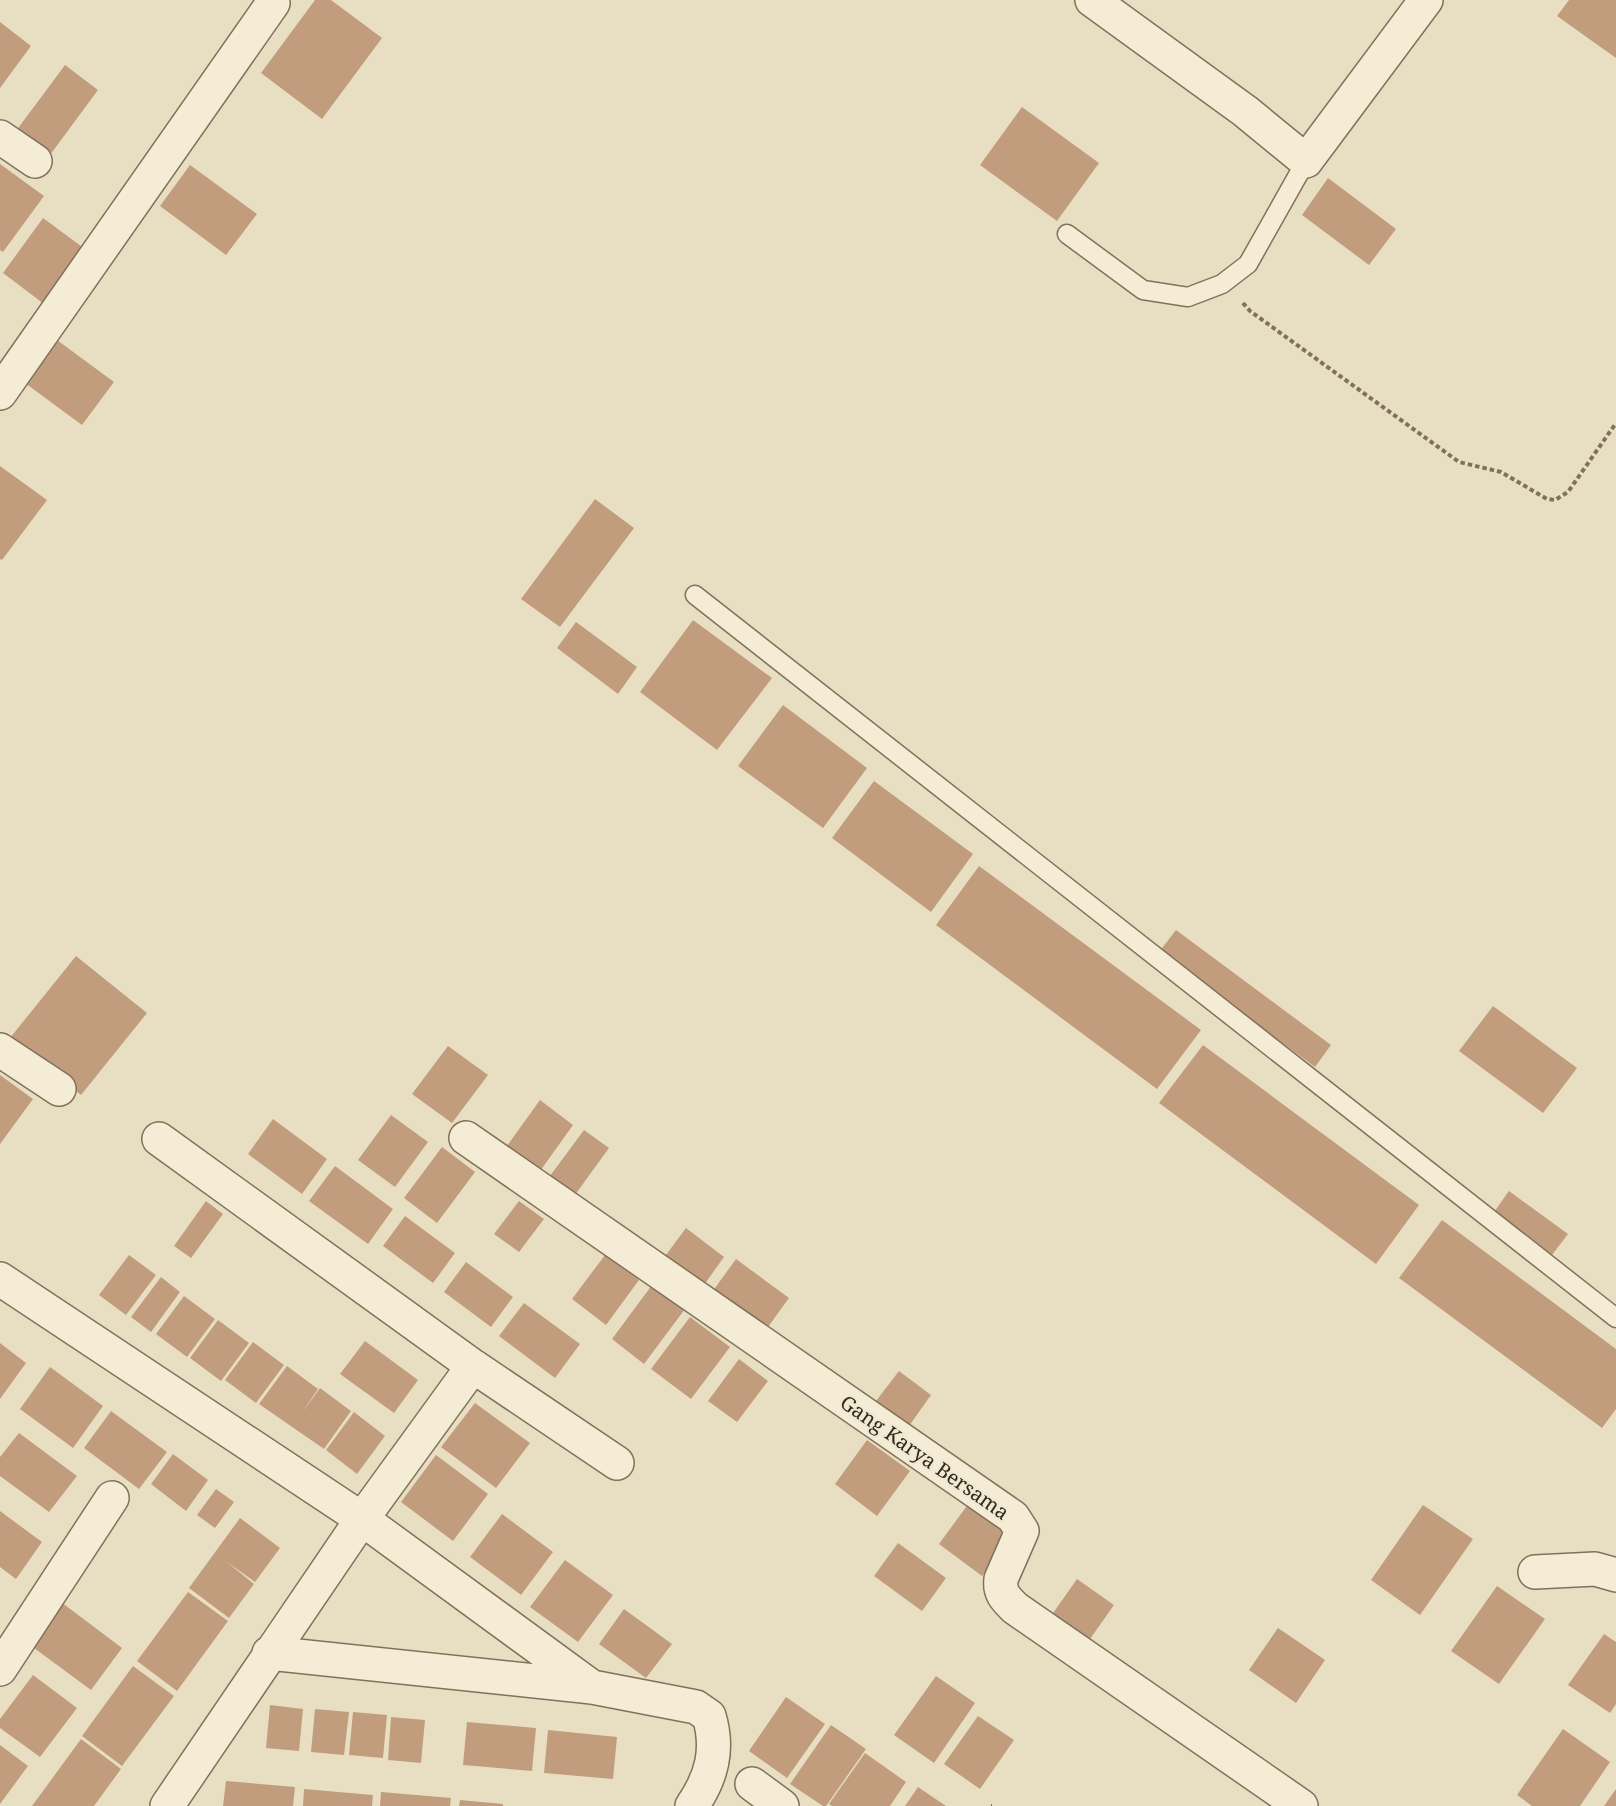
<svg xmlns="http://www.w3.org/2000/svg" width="1616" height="1806" font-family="'Noto Serif',serif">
  <rect width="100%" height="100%" fill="#e8dfc3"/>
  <path fill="#c29d7d" d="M 315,0 L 331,0 L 382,38 L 322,119 L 261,73 Z
    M 1569,0 L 1616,0 L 1616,58 L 1557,16 Z
    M 0,22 L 31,46 L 0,88 Z
    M 65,65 L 98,90 L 47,159 L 13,135 Z
    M 1022,107 L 1099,163 L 1057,221 L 980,165 Z
    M 0,164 L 44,196 L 3,252 L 0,250 Z
    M 190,165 L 257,214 L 226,255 L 160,206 Z
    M 1328,178 L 1396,229 L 1369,265 L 1302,215 Z
    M 43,218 L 85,249 L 44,304 L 3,273 Z
    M 57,340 L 114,382 L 82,425 L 25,383 Z
    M 0,466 L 47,500 L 2,560 L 0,559 Z
    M 595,499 L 634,528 L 560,627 L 521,599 Z
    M 693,620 L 772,678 L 717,750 L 640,692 Z
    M 576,622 L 637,667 L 618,694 L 557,648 Z
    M 783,705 L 867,768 L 823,828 L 738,766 Z
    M 874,781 L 973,854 L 931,912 L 832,838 Z
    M 979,866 L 1201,1030 L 1157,1089 L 936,925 Z
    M 1176,930 L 1331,1045 L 1315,1067 L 1159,952 Z
    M 76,956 L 147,1013 L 81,1095 L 10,1038 Z
    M 1493,1006 L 1577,1068 L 1543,1113 L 1459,1051 Z
    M 1203,1045 L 1419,1205 L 1376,1264 L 1159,1103 Z
    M 448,1046 L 488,1075 L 452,1123 L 412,1094 Z
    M 0,1075 L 33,1099 L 0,1144 Z
    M 540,1100 L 573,1125 L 538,1174 L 504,1150 Z
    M 391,1115 L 428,1142 L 395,1187 L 358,1160 Z
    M 273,1119 L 327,1159 L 302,1194 L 248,1154 Z
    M 584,1130 L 609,1148 L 572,1199 L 547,1180 Z
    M 442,1147 L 475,1172 L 437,1223 L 404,1198 Z
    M 335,1166 L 393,1209 L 368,1244 L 309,1201 Z
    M 1509,1191 L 1568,1234 L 1552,1255 L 1494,1212 Z
    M 206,1201 L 223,1214 L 191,1258 L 174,1246 Z
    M 519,1201 L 544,1219 L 519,1252 L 494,1234 Z
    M 405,1216 L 455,1253 L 433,1283 L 383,1246 Z
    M 1442,1220 L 1616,1349 L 1616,1409 L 1602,1428 L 1399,1278 Z
    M 686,1228 L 724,1257 L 699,1292 L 660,1263 Z
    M 129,1255 L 156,1275 L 126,1315 L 99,1295 Z
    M 605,1255 L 639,1280 L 606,1325 L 572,1299 Z
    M 736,1259 L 789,1298 L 760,1338 L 707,1299 Z
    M 466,1262 L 513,1297 L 491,1327 L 444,1292 Z
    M 161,1277 L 180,1292 L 151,1332 L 131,1317 Z
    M 652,1285 L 685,1309 L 644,1364 L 612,1339 Z
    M 184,1296 L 215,1319 L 187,1357 L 156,1334 Z
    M 524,1303 L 580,1344 L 555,1378 L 499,1336 Z
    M 690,1317 L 730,1347 L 691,1399 L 651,1369 Z
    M 218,1320 L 249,1343 L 221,1381 L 190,1358 Z
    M 365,1341 L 418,1380 L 394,1413 L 340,1374 Z
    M 253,1342 L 284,1365 L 256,1403 L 225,1380 Z
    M 0,1343 L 26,1363 L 0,1399 Z
    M 739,1359 L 768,1381 L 737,1422 L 708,1401 Z
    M 287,1366 L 318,1389 L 301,1414 L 320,1388 L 351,1411 L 324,1449 L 259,1404 Z
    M 50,1367 L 103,1406 L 73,1448 L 20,1409 Z
    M 899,1371 L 931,1395 L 909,1426 L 876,1401 Z
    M 475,1403 L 530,1443 L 496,1488 L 441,1447 Z
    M 111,1411 L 167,1452 L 139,1489 L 84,1448 Z
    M 354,1412 L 385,1436 L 357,1474 L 326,1450 Z
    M 19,1433 L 77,1476 L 49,1512 L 0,1476 L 0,1457 Z
    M 867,1440 L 910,1471 L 877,1516 L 835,1484 Z
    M 173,1454 L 208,1480 L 186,1511 L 151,1484 Z
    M 436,1455 L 488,1494 L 453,1541 L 401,1502 Z
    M 216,1489 L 234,1502 L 215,1528 L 197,1515 Z
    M 969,1503 L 1012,1535 L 982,1576 L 939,1544 Z
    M 1423,1505 L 1473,1539 L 1420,1615 L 1371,1580 Z
    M 0,1511 L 42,1542 L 16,1579 L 0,1567 Z
    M 502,1514 L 553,1552 L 521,1595 L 470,1557 Z
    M 240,1518 L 280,1548 L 255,1582 L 227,1562 L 254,1584 L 229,1618 L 189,1588 Z
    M 898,1543 L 946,1578 L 922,1611 L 874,1576 Z
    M 565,1560 L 613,1595 L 578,1642 L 530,1607 Z
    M 1077,1579 L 1114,1605 L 1083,1649 L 1046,1623 Z
    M 1497,1586 L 1545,1619 L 1499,1684 L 1451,1651 Z
    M 188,1592 L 228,1621 L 177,1691 L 137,1661 Z
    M 61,1602 L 122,1648 L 91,1690 L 30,1645 Z
    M 624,1609 L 672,1644 L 646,1678 L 599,1644 Z
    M 1278,1628 L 1325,1660 L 1296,1703 L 1249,1670 Z
    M 1604,1634 L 1616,1642 L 1616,1704 L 1610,1713 L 1568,1685 Z
    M 133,1666 L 174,1696 L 122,1766 L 82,1736 Z
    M 33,1675 L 77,1708 L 40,1757 L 0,1728 L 0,1719 Z
    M 936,1676 L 975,1703 L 934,1763 L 894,1735 Z
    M 786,1697 L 825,1724 L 787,1778 L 749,1751 Z
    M 270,1705 L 303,1709 L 299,1751 L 266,1748 Z
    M 315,1709 L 349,1712 L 344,1755 L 311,1752 Z
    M 353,1712 L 387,1715 L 383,1758 L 349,1755 Z
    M 978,1716 L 1014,1740 L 980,1789 L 944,1764 Z
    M 391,1717 L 425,1720 L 421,1763 L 388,1760 Z
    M 467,1722 L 536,1728 L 532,1771 L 463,1765 Z
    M 831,1725 L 866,1749 L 826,1806 L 823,1806 L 790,1784 Z
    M 1563,1729 L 1610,1762 L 1580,1806 L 1532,1806 L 1517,1795 Z
    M 548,1730 L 617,1737 L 613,1779 L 544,1773 Z
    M 81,1739 L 121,1769 L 94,1806 L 32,1806 Z
    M 0,1745 L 28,1766 L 0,1804 Z
    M 865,1753 L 906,1782 L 890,1806 L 832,1806 L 829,1804 Z
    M 226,1781 L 295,1787 L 293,1806 L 223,1806 Z
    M 918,1787 L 946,1806 L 905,1806 Z
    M 304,1789 L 373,1795 L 372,1806 L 303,1806 Z
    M 1616,1789 L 1616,1806 L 1604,1806 Z
    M 381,1792 L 451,1798 L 450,1806 L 380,1806 Z
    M 460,1800 L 503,1804 L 503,1806 L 459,1806 Z"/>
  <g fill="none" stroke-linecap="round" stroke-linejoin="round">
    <defs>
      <path id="service" d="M 1067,234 L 1143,290 L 1188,297 L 1222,284 L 1248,264 L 1306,161
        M 695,595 L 1616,1318"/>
      <path id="minor" d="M 1092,0 L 1245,111 L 1306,161 L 1426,0
        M 0,137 L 35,161
        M 0,393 L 273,3
        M 0,1050 L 59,1089
        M 466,1138 L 1013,1517 L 1022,1531 L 1001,1579 C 999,1593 1006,1599 1015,1608 L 1301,1806
        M 159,1139 L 473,1366
        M 0,1279 L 362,1519 L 592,1687
        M 1535,1572 L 1595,1569 L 1616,1575
        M 269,1653 L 592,1687 L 696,1707 L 709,1716 C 719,1749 712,1777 692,1806
        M 0,1669 L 112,1498
        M 752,1784 L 782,1806
        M 167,1806 L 362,1519 L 473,1366 L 617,1463"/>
    </defs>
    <use href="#service" stroke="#80715c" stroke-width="21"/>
    <use href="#minor" stroke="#80715c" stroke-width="36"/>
    <path stroke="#80715c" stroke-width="4" stroke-dasharray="4.5 3" stroke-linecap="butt" d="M 1243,303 L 1250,311 L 1459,462 L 1501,472 L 1547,499 L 1555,500 L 1568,492 L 1616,423
      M 991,1806 L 992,1806"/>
    <use href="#service" stroke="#f4ecd5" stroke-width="18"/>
    <use href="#minor" stroke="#f4ecd5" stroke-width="33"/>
  </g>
  <g text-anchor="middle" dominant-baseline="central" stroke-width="5" stroke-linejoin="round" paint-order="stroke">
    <g font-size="20" fill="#32291e" stroke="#f0e9d2">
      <text transform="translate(925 1457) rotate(35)">Gang Karya Bersama</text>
    </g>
  </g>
</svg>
